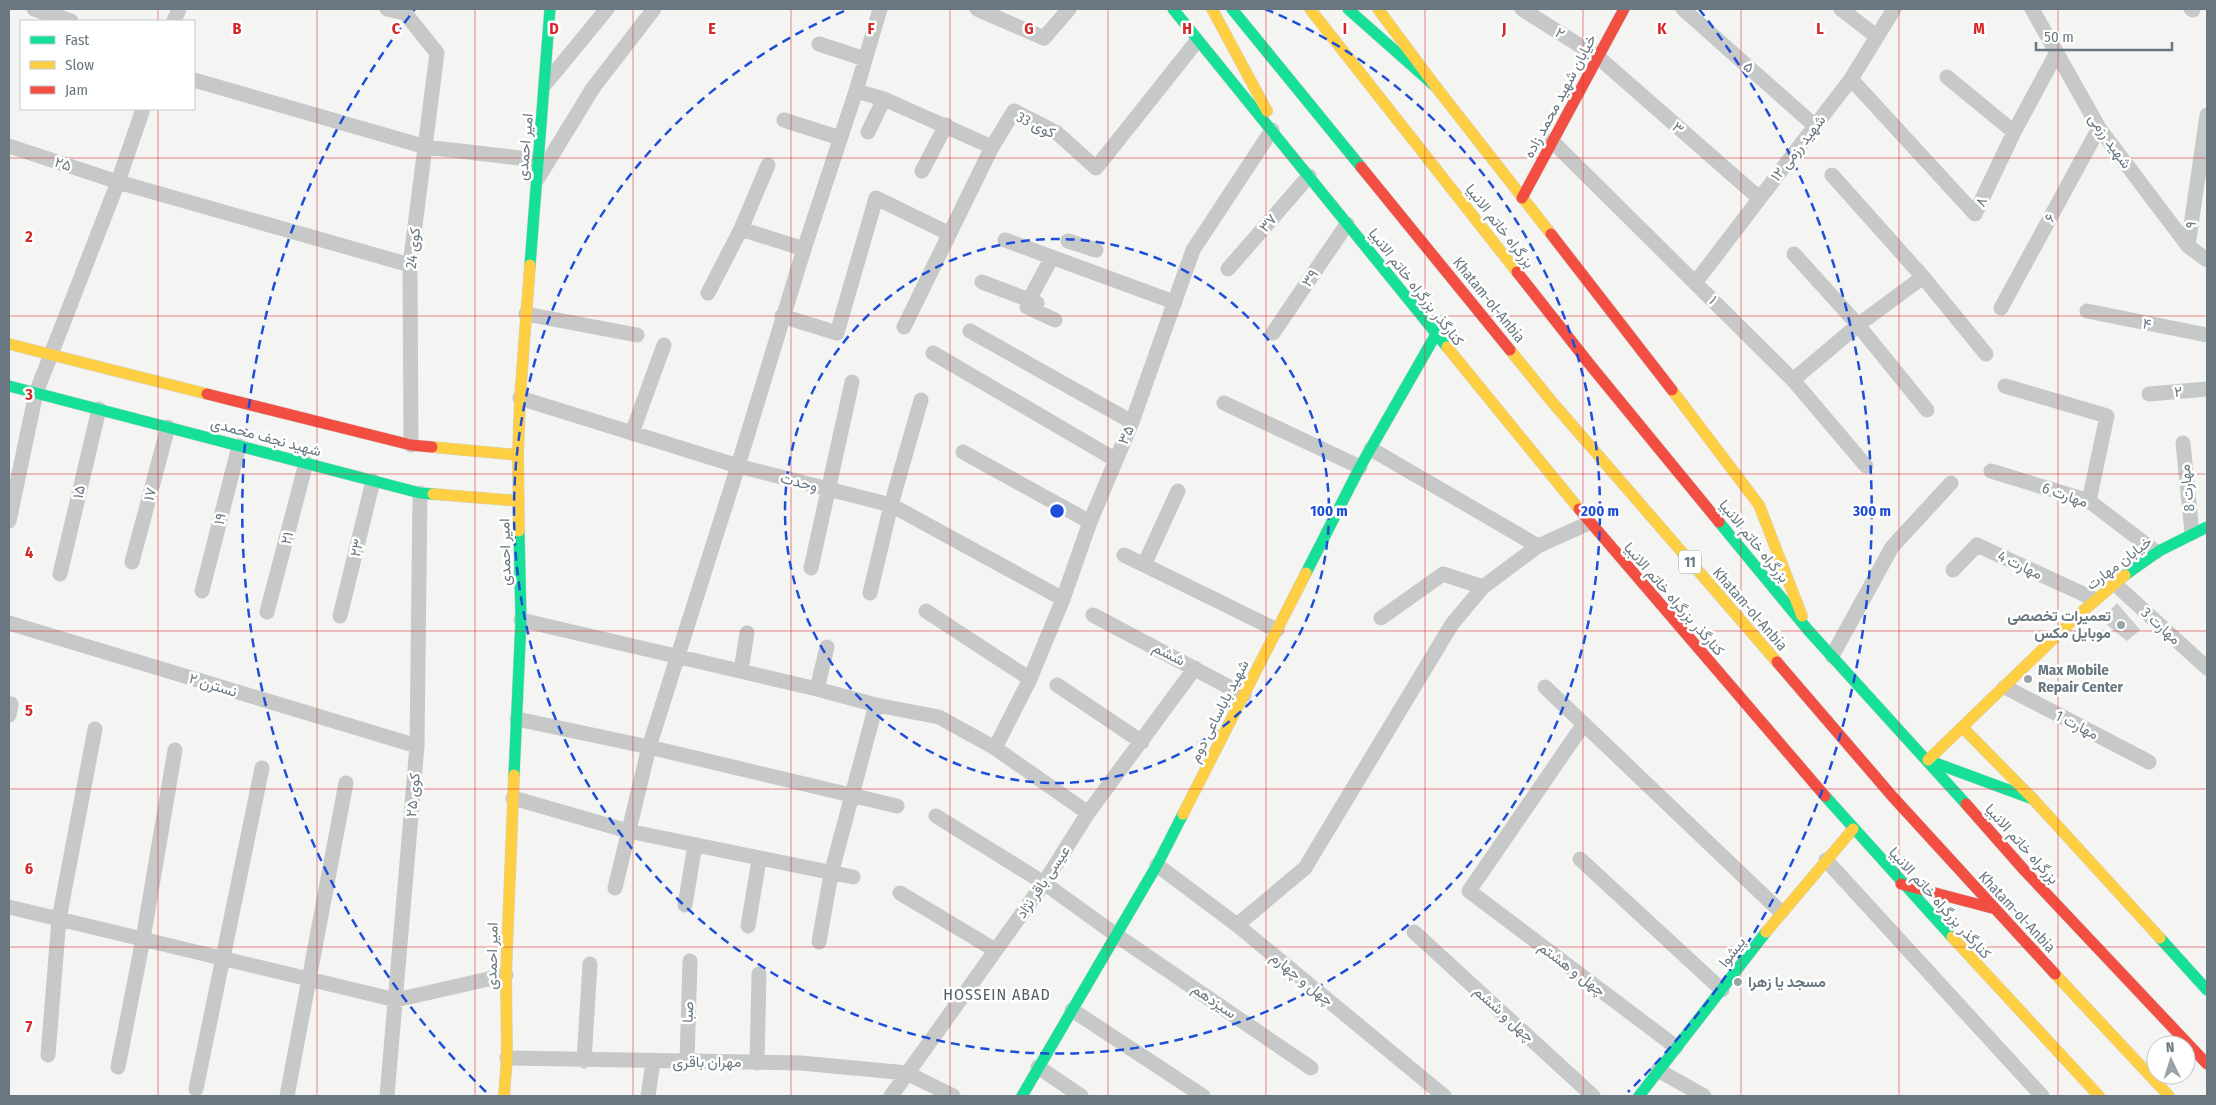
<svg xmlns="http://www.w3.org/2000/svg" width="2216" height="1105" font-family="'Fira Sans Condensed',Vazirmatn,sans-serif">
  <rect width="100%" height="100%" fill="#f4f4f3"/>
  <path fill="#cbcccc" d="M 2117,603 L 2140,630 L 2127,641 L 2101,620 Z"/>
  <g fill="none" stroke-linecap="round" stroke-linejoin="round">
    <defs>
      <path id="fast" d="M 1173,9 L 1447,347
        M 1232,9 L 1361,167
        M 1348,9 L 1436,87
        M 530,265 L 550,9
        M 9,386 L 420,493 L 433,494
        M 1719,522 L 1808,630 L 1966,804
        M 1306,573 L 1360,467 L 1435,336
        M 2125,575 L 2159,551 L 2207,527
        M 1930,761 L 2033,799
        M 514,775 L 521,620 L 519,531
        M 1825,796 L 1952,937
        M 2160,938 L 2207,990
        M 1022,1096 L 1157,865 L 1183,814
        M 1639,1096 L 1766,932"/>
      <path id="slow" d="M 1212,9 L 1267,111
        M 1310,9 L 1517,272
        M 1378,9 L 1436,87 L 1551,234
        M 9,344 L 207,394
        M 1447,347 L 1579,509
        M 1510,350 L 1553,403 L 1777,662
        M 1672,390 L 1759,505 L 1802,616
        M 432,447 L 518,455
        M 433,494 L 519,501
        M 519,531 L 518,455 L 520,398 L 530,265
        M 1964,729 L 2033,799 L 2160,938
        M 1928,760 L 2076,617 L 2125,575
        M 1183,814 L 1306,573
        M 1766,932 L 1853,829
        M 1952,937 L 2099,1096
        M 2055,974 L 2169,1096
        M 504,1096 L 507,1058 L 506,975 L 514,775"/>
      <path id="jam" d="M 1361,167 L 1510,350
        M 1522,198 L 1624,9
        M 1551,234 L 1672,390
        M 1517,272 L 1591,366 L 1719,522
        M 207,394 L 411,445 L 432,447
        M 1579,509 L 1825,796
        M 1777,662 L 1892,796 L 2055,974
        M 1966,804 L 2025,871 L 2207,1064
        M 1901,884 L 1992,908"/>
    </defs>
    <use href="#fast" stroke="#d0d1d1" stroke-width="12"/>
    <use href="#slow" stroke="#d0d1d1" stroke-width="12"/>
    <use href="#jam" stroke="#d0d1d1" stroke-width="12"/>
    <path stroke="#c7c9c9" stroke-width="15" d="M 34,9 L 71,21
      M 387,9 L 405,13
      M 405,9 L 405,13 L 437,53 L 410,265 L 411,445
      M 977,9 L 1044,38 L 1069,9
      M 1522,9 L 1598,57 L 1759,198
      M 1683,9 L 1815,126
      M 1841,9 L 1876,36
      M 2032,9 L 2099,128 L 2188,246 L 2207,260
      M 2191,9 L 2193,10
      M 174,21 L 179,9
      M 819,44 L 865,59
      M 1947,77 L 2014,132
      M 1851,79 L 1975,214 L 2014,132 L 2056,54
      M 194,80 L 426,147 L 537,160
      M 546,83 L 607,9
      M 856,91 L 884,99 L 992,147
      M 784,120 L 840,138
      M 868,132 L 884,99
      M 1552,141 L 1793,380 L 1866,466
      M 9,146 L 118,182 L 410,265
      M 922,171 L 946,125
      M 1832,175 L 1923,277 L 1986,354
      M 538,178 L 593,88 L 654,9
      M 741,229 L 804,249
      M 1005,240 L 1174,302
      M 1068,241 L 1096,250
      M 2188,246 L 2207,115
      M 1794,254 L 1858,325 L 1927,410
      M 1052,257 L 1029,300 L 1027,307 L 1055,320
      M 1228,269 L 1309,176
      M 982,282 L 1037,303
      M 1695,283 L 1851,79 L 1894,9
      M 708,293 L 741,229 L 768,165
      M 2001,308 L 2099,128
      M 2087,311 L 2207,335
      M 526,314 L 637,335
      M 782,316 L 837,333 L 876,198 L 948,233
      M 904,327 L 992,147 L 1014,111 L 1057,133 L 1096,168 L 1197,41
      M 970,331 L 1132,422
      M 1273,333 L 1347,224
      M 933,353 L 1116,460
      M 1793,380 L 1858,325 L 1923,277
      M 2005,386 L 2107,416 L 2089,501
      M 2149,394 L 2207,389
      M 520,398 L 738,466 L 891,505 L 1063,599
      M 1224,403 L 1360,467
      M 632,433 L 664,345
      M 2183,443 L 2192,533
      M 1371,449 L 1538,546
      M 963,452 L 1090,522
      M 1991,471 L 2089,501 L 2156,552
      M 9,521 L 36,393 L 118,182 L 143,109
      M 1124,555 L 1277,630
      M 132,562 L 168,427
      M 1144,565 L 1178,491
      M 811,568 L 852,382
      M 1953,570 L 1977,545 L 2094,599
      M 60,574 L 99,409
      M 2115,584 L 2207,668
      M 202,591 L 239,446
      M 870,593 L 891,505 L 921,400
      M 926,611 L 1030,679
      M 267,612 L 306,463
      M 1093,615 L 1244,695
      M 340,616 L 373,481
      M 1381,618 L 1443,574 L 1483,587
      M 521,620 L 817,689 L 876,705 L 939,717 L 995,748 L 1088,813
      M 9,623 L 417,746
      M 1832,656 L 1892,547 L 1951,483
      M 741,670 L 747,633
      M 1057,685 L 1142,742
      M 1545,687 L 1781,912
      M 2005,687 L 2149,762
      M 817,689 L 827,647
      M 9,715 L 11,704
      M 517,719 L 649,747 L 897,806
      M 1583,725 L 1469,891 L 1676,1047
      M 995,748 L 1030,679 L 1063,599 L 1090,522 L 1132,422 L 1193,250 L 1272,130
      M 513,798 L 628,831 L 853,877
      M 936,816 L 1044,883 L 1116,935 L 1311,1068
      M 1580,859 L 1722,990
      M 1826,860 L 2042,1096
      M 1157,865 L 1237,925 L 1444,1096
      M 615,888 L 649,747 L 738,466 L 804,249 L 856,91 L 880,9
      M 900,893 L 995,950
      M 685,905 L 695,845
      M 9,907 L 396,1000 L 506,975
      M 1237,925 L 1305,868 L 1452,624 L 1483,587 L 1538,546 L 1589,523
      M 748,926 L 759,860
      M 1414,932 L 1593,1096
      M 819,942 L 831,874 L 876,705
      M 1072,1010 L 1203,1096
      M 48,1055 L 59,919 L 95,729
      M 507,1058 L 801,1063 L 907,1073 L 953,1096
      M 584,1061 L 590,964
      M 687,1062 L 690,961
      M 757,1063 L 759,974
      M 118,1067 L 143,939 L 175,750
      M 1038,1067 L 1081,1096
      M 1658,1070 L 1704,1096
      M 196,1089 L 262,768
      M 287,1096 L 346,783
      M 387,1096 L 417,746 L 420,493
      M 648,1096 L 653,1062
      M 891,1096 L 1044,883 L 1088,813 L 1195,668"/>
    <use href="#fast" stroke="#16e098" stroke-width="11"/>
    <use href="#slow" stroke="#ffcf43" stroke-width="11"/>
    <use href="#jam" stroke="#f24e42" stroke-width="11"/>
  </g>
  <path fill="none" stroke="#d62828" stroke-width="1" stroke-opacity="0.55" d="M 158,9 L 158,21M 317,9 L 317,1096M 475,9 L 475,1096M 633,9 L 633,1096M 791,9 L 791,1096M 950,9 L 950,1096M 1108,9 L 1108,1096M 1266,9 L 1266,1096M 1425,9 L 1425,1096M 1583,9 L 1583,1096M 1741,9 L 1741,1096M 1899,9 L 1899,1096M 2058,9 L 2058,1096M 158,109 L 158,1096M 9,158 L 2207,158M 9,316 L 2207,316M 9,474 L 2207,474M 9,631 L 2207,631M 9,789 L 2207,789M 9,947 L 2207,947"/>
  <g fill="none" stroke="#1d4ed8" stroke-width="2.5" stroke-dasharray="9 6">
    <circle cx="1057" cy="511" r="272"/>
    <path d="M1265 9A543 543 0 1 1 849 9"/>
    <path d="M486 1092A815 815 0 0 1 415 9M1699 9A815 815 0 0 1 1628 1092"/>
  </g>
  <g fill="#99a3a8" stroke="#fff" stroke-width="2">
    <circle cx="2121" cy="625" r="5"/>
    <circle cx="2028" cy="679" r="5"/>
    <circle cx="1738" cy="982" r="5"/>
  </g>
  <g text-anchor="middle" dominant-baseline="central" stroke-width="5" stroke-linejoin="round" paint-order="stroke">
    <rect fill="#fff" stroke="#95a0a6" stroke-width="1" x="1679" y="550.5" width="22" height="23" rx="4"/>
    <g font-size="14" font-weight="bold" fill="#687780">
      <text x="1690" y="562">11</text>
    </g>
    <g font-size="15" fill="#687780" stroke="#fff">
      <text transform="translate(1560 33) rotate(32)">۲</text>
      <text transform="translate(1749 67) rotate(42)">۵</text>
      <text transform="translate(1560 96) rotate(-62)">خیابان شهید محمد زاده</text>
      <text transform="translate(1036 125) rotate(26)">کوی 33</text>
      <text transform="translate(1678 128) rotate(41)">۳</text>
      <text transform="translate(2110 141) rotate(55)">شهید رزمی</text>
      <text transform="translate(525 147) rotate(-85)">امیر احمدی</text>
      <text transform="translate(1798 148) rotate(-52)">شهید رزمی ۱۲</text>
      <text transform="translate(63 164) rotate(19)">۲۵</text>
      <text transform="translate(1981 202) rotate(-65)">۸</text>
      <text transform="translate(2050 218) rotate(-61)">۶</text>
      <text transform="translate(1268 223) rotate(-49)">۳۷</text>
      <text transform="translate(2191 225) rotate(-81)">۹</text>
      <text transform="translate(1500 226) rotate(52)">بزرگراه خاتم الانبیا</text>
      <text transform="translate(413 248) rotate(-84)">کوی 24</text>
      <text transform="translate(1310 278) rotate(-56)">۳۹</text>
      <text transform="translate(1416 287) rotate(52)">کنارگذر بزرگراه خاتم الانبیا</text>
      <text transform="translate(1489 300) rotate(51)">Khatam-ol-Anbia</text>
      <text transform="translate(1713 300) rotate(45)">۱</text>
      <text transform="translate(2147 324) rotate(12)">۴</text>
      <text transform="translate(2178 392) rotate(-4)">۲</text>
      <text transform="translate(1126 435) rotate(-66)">۳۵</text>
      <text transform="translate(266 437) rotate(15)">شهید نجف محمدی</text>
      <text transform="translate(799 482) rotate(14)">وحدت</text>
      <text transform="translate(2187 488) rotate(-96)">مهارت 8</text>
      <text transform="translate(79 492) rotate(-77)">۱۵</text>
      <text transform="translate(150 494) rotate(-75)">۱۷</text>
      <text transform="translate(2065 495) rotate(19)">مهارت 6</text>
      <text transform="translate(220 519) rotate(-76)">۱۹</text>
      <text transform="translate(287 538) rotate(-75)">۲۱</text>
      <text transform="translate(1754 541) rotate(51)">بزرگراه خاتم الانبیا</text>
      <text transform="translate(357 548) rotate(-76)">۲۳</text>
      <text transform="translate(505 552) rotate(-91)">امیر احمدی</text>
      <text transform="translate(2119 563) rotate(-37)">خیابان مهارت</text>
      <text transform="translate(2020 565) rotate(25)">مهارت 4</text>
      <text transform="translate(1674 599) rotate(49)">کنارگذر بزرگراه خاتم الانبیا</text>
      <text transform="translate(1750 609) rotate(49)">Khatam-ol-Anbia</text>
      <text transform="translate(2161 626) rotate(42)">مهارت 3</text>
      <text transform="translate(1169 654) rotate(27)">ششم</text>
      <text transform="translate(213 685) rotate(17)">نسترن ۲</text>
      <text transform="translate(1219 711) rotate(-63)">شهید باباساعی دوم</text>
      <text transform="translate(2077 725) rotate(27)">مهارت 1</text>
      <text transform="translate(413 795) rotate(-85)">کوی ۲۵</text>
      <text transform="translate(2022 844) rotate(48)">بزرگراه خاتم الانبیا</text>
      <text transform="translate(1043 882) rotate(-56)">عیسی باقر نژاد</text>
      <text transform="translate(1940 903) rotate(48)">کنارگذر بزرگراه خاتم الانبیا</text>
      <text transform="translate(2017 912) rotate(47)">Khatam-ol-Anbia</text>
      <text transform="translate(1732 952) rotate(-53)">پیشوا</text>
      <text transform="translate(492 956) rotate(-89)">امیر احمدی</text>
      <text transform="translate(1572 969) rotate(37)">چهل و هشتم</text>
      <text transform="translate(1302 979) rotate(39)">چهل و چهارم</text>
      <text transform="translate(1214 1001) rotate(34)">سیزدهم</text>
      <text transform="translate(688 1012) rotate(-88)">صبا</text>
      <text transform="translate(1504 1014) rotate(42)">چهل و ششم</text>
      <text x="707" y="1062">مهران باقری</text>
    </g>
    <g font-size="15" font-weight="bold" fill="#687780" stroke="#fff" text-anchor="start">
      <text x="2111" y="616" text-anchor="end">تعمیرات تخصصی<tspan x="2111" dy="17">موبایل مکس</tspan></text>
      <text x="2038" y="670">Max Mobile<tspan x="2038" dy="17">Repair Center</tspan></text>
      <text x="1748" y="982">مسجد یا زهرا</text>
    </g>
    <g font-size="16" letter-spacing="1" fill="#556066" stroke="#fff">
      <text x="997" y="994">HOSSEIN ABAD</text>
    </g>
  </g>
  <g font-size="16" text-anchor="middle" font-weight="bold" fill="#d62828" stroke="#fff" stroke-width="5" stroke-linejoin="round" paint-order="stroke">
    <text x="237" y="34">B</text>
    <text x="396" y="34">C</text>
    <text x="554" y="34">D</text>
    <text x="712" y="34">E</text>
    <text x="871" y="34">F</text>
    <text x="1029" y="34">G</text>
    <text x="1187" y="34">H</text>
    <text x="1345" y="34">I</text>
    <text x="1504" y="34">J</text>
    <text x="1662" y="34">K</text>
    <text x="1820" y="34">L</text>
    <text x="1979" y="34">M</text>
    <text x="29" y="242">2</text>
    <text x="29" y="400">3</text>
    <text x="29" y="558">4</text>
    <text x="29" y="716">5</text>
    <text x="29" y="874">6</text>
    <text x="29" y="1032">7</text>
  </g>
  <circle cx="1057" cy="511" r="8" fill="#1d4ed8" stroke="#fff" stroke-width="2.5"/>
  <g font-size="15" text-anchor="middle" font-weight="bold" fill="#1d4ed8" stroke="#fff" stroke-width="5" stroke-linejoin="round" paint-order="stroke">
    <text x="1329" y="516">100 m</text>
    <text x="1600" y="516">200 m</text>
    <text x="1872" y="516">300 m</text>
  </g>
  <rect width="2216" height="1105" fill="none" stroke="#687780" stroke-width="20"/>
  <rect x="20" y="20" width="175" height="90" fill="#ffffff" stroke="#c3c9cc"/>
  <rect x="30" y="36" width="25" height="8" fill="#16e098" stroke="#c3c9cc"/>
  <text x="65" y="45" font-size="15" fill="#687780">Fast</text>
  <rect x="30" y="61" width="25" height="8" fill="#ffcf43" stroke="#c3c9cc"/>
  <text x="65" y="70" font-size="15" fill="#687780">Slow</text>
  <rect x="30" y="86" width="25" height="8" fill="#f24e42" stroke="#c3c9cc"/>
  <text x="65" y="95" font-size="15" fill="#687780">Jam</text>
  <g transform="translate(2171 1060) rotate(356)"><circle r="24" fill="#ffffff" stroke="#c3c9cc"/>
  <path d="M0-4L9 19L0 12L-9 19Z" fill="#99a3a8"/>
  <text y="-8" font-size="14" font-weight="bold" text-anchor="middle" fill="#687780">N</text>
  </g>
  <path d="M2036 42v8h136v-8" fill="none" stroke="#687780" stroke-width="2.5"/>
  <text x="2044" y="42" font-size="15" fill="#687780" stroke="#ffffff" stroke-width="4" paint-order="stroke">50 m</text>
</svg>
